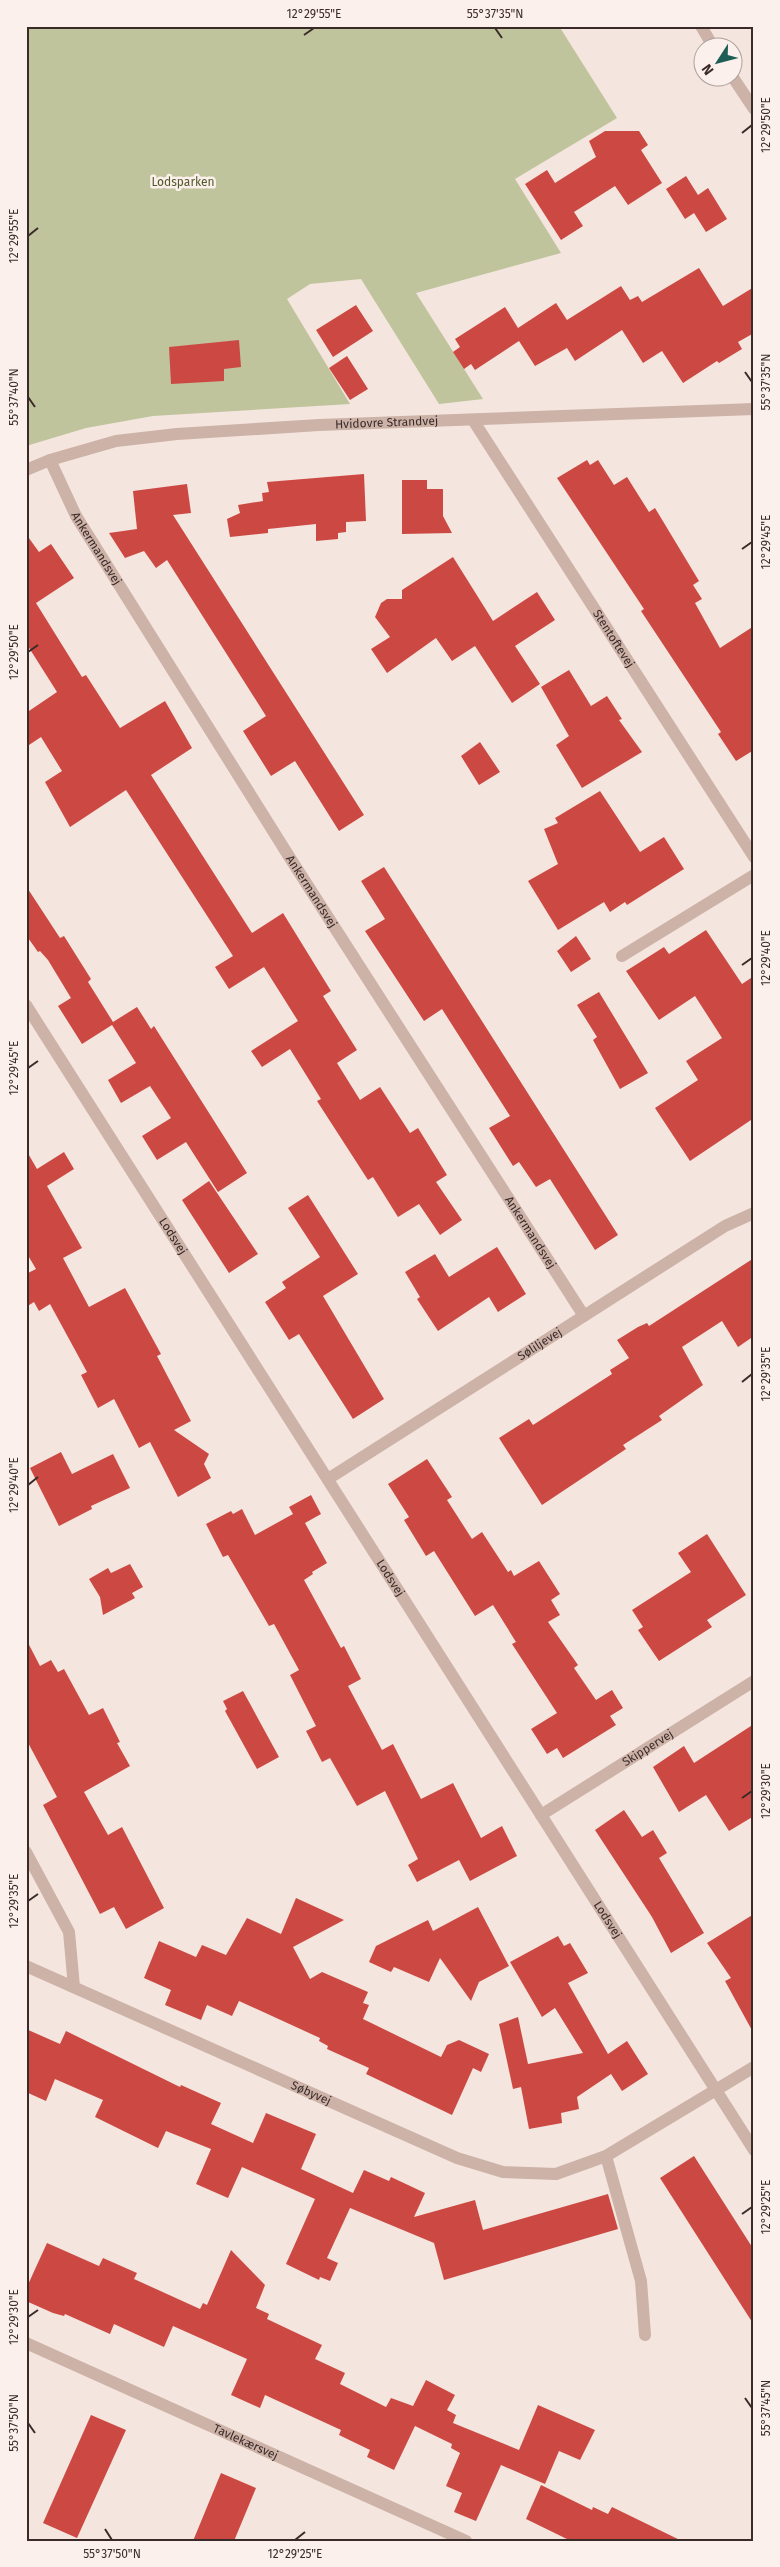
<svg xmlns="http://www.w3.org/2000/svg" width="780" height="2567" font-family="'Fira Sans',sans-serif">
  <rect width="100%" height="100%" fill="#f4e5de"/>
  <path fill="#bfc49c" d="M 26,26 L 559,26 L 617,118 L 515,179 L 561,253 L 416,293 L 483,399 L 439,404 L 361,279 L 310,284 L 287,299 L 350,404 L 153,416 L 86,428 L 26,446 Z"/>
  <path fill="#cc4943" d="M 605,131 L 639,131 L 648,145 L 641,150 L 662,183 L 628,205 L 615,186 L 574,212 L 583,226 L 561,240 L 525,184 L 547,170 L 555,183 L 596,157 L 589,141 Z
    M 686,176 L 698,195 L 708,188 L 727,219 L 706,232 L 694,213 L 685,219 L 666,189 Z
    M 699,268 L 723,306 L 754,287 L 754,333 L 738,342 L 742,349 L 719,363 L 717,361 L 683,383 L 662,351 L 643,363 L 622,330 L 575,361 L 567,348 L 535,366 L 519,341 L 475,370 L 471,364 L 464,369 L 453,352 L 460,347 L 455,339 L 505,307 L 518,328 L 556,303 L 567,320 L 621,286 L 630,300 L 638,296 L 642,302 Z
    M 356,305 L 373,331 L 333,357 L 316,330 Z
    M 239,340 L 241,367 L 224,369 L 224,381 L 171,384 L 169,347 Z
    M 347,356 L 368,389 L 350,400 L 329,368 Z
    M 587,460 L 590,465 L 598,460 L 614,485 L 627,477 L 649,512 L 655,508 L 699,581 L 693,585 L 702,599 L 695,603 L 720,648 L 754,626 L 754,750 L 736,761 L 718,734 L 721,732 L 641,611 L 644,609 L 557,478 Z
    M 364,474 L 366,521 L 346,522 L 346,532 L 338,533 L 338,539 L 316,541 L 316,524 L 268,529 L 268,533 L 230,537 L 227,519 L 240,513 L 238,505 L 263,501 L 262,493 L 269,492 L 267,482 Z
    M 402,480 L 427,480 L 427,489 L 443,489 L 443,516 L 452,533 L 402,534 Z
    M 187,484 L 191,513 L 173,515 L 364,815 L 339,831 L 295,761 L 271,776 L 243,731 L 266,716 L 167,560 L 156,568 L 144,551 L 125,558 L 109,533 L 137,529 L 133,491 Z
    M 26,534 L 39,552 L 51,544 L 74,578 L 36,603 L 82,677 L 86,675 L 120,728 L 165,701 L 192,748 L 151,775 L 252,933 L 283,913 L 331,991 L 323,996 L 357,1050 L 337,1063 L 360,1100 L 380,1087 L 410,1133 L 418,1128 L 447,1175 L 436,1182 L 462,1220 L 440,1235 L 419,1204 L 398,1217 L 373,1177 L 368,1180 L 317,1101 L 321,1099 L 290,1049 L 262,1067 L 251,1051 L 298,1021 L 264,967 L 229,989 L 215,967 L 233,956 L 126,790 L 70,827 L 45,782 L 62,771 L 41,737 L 26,747 L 26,713 L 57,692 L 26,643 Z
    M 453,557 L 493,621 L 537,592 L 555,620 L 515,646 L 540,684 L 512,703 L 475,646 L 452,661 L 436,638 L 387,673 L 371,649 L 390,637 L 375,617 L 381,603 L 387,599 L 402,599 L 402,590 Z
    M 569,670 L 591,706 L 607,696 L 622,719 L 619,720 L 642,752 L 582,788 L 556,745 L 569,736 L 541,687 Z
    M 480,742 L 500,772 L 479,785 L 461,756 Z
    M 600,791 L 640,852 L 664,837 L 684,869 L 627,905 L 625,902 L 610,912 L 604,902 L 558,930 L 528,881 L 558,864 L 544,829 L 558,823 L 555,818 Z
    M 384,867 L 618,1235 L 595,1250 L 550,1179 L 536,1187 L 519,1162 L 513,1166 L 489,1128 L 510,1116 L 442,1009 L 424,1021 L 365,931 L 385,919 L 361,881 Z
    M 26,886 L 60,938 L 64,936 L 91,979 L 88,982 L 113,1022 L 137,1007 L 151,1029 L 154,1026 L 247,1173 L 218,1192 L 186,1142 L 157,1160 L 142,1136 L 171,1118 L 150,1086 L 121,1103 L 108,1080 L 136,1063 L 112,1025 L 82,1044 L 58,1006 L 71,998 L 48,960 L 40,951 L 38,952 L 26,935 Z
    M 706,930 L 742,984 L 754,976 L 754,1118 L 690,1161 L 655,1108 L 698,1080 L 686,1061 L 722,1038 L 695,996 L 659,1020 L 626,971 L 664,947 L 669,954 Z
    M 576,936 L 591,959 L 571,972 L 557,951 Z
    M 599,992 L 648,1073 L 620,1089 L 593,1040 L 597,1037 L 577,1005 Z
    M 26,1150 L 37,1169 L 64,1152 L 74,1169 L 47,1186 L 82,1248 L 63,1258 L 89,1307 L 125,1288 L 161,1354 L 157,1356 L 191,1421 L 174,1430 L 209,1454 L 204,1464 L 211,1478 L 178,1497 L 150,1442 L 139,1448 L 114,1399 L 98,1408 L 81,1375 L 87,1372 L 50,1304 L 39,1311 L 34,1302 L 26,1307 L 26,1274 L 36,1269 L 26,1252 Z
    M 209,1181 L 258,1254 L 229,1273 L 182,1200 Z
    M 308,1195 L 358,1274 L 323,1296 L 384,1399 L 353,1419 L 299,1334 L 289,1340 L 265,1302 L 286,1288 L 282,1282 L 320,1257 L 288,1208 Z
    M 497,1247 L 526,1294 L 498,1312 L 489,1297 L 438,1331 L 417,1299 L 420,1297 L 405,1272 L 435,1254 L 449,1277 Z
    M 754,1258 L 754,1336 L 738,1347 L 722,1321 L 682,1347 L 703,1385 L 659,1416 L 662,1420 L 623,1445 L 626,1449 L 542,1505 L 499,1438 L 529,1419 L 533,1425 L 612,1374 L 610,1370 L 629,1358 L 617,1340 L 638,1327 L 647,1323 L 649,1326 Z
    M 61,1452 L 72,1474 L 113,1454 L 130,1488 L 91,1506 L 92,1509 L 59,1526 L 30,1468 Z
    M 427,1459 L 452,1497 L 447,1500 L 472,1539 L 482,1532 L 508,1572 L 511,1570 L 514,1576 L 539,1561 L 560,1594 L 551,1600 L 560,1615 L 548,1622 L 578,1665 L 574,1668 L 596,1700 L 612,1690 L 623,1708 L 610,1716 L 616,1725 L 563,1758 L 557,1748 L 547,1754 L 531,1729 L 557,1713 L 512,1644 L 516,1642 L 493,1605 L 475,1616 L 434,1551 L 426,1556 L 404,1520 L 409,1517 L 388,1484 Z
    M 311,1495 L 321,1514 L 305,1523 L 327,1563 L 312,1572 L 313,1574 L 304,1580 L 341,1648 L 344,1646 L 361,1679 L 348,1686 L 382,1750 L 393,1744 L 421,1799 L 453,1783 L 481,1838 L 502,1826 L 517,1856 L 470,1881 L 459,1860 L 417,1882 L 408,1865 L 418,1859 L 385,1791 L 357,1806 L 330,1758 L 322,1762 L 306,1731 L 316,1726 L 290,1675 L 299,1670 L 274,1624 L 269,1626 L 228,1555 L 223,1557 L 206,1524 L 231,1511 L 233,1514 L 242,1509 L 255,1535 L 293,1514 L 289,1507 Z
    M 707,1534 L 746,1595 L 707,1620 L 712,1627 L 659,1661 L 638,1630 L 643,1627 L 632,1610 L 691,1572 L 678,1553 Z
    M 130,1564 L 143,1587 L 132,1593 L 135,1598 L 103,1615 L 100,1597 L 89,1579 L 108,1568 L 111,1573 Z
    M 26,1639 L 40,1666 L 51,1660 L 58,1672 L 64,1669 L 89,1715 L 103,1708 L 120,1742 L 117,1743 L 130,1766 L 84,1792 L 108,1835 L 122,1827 L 164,1908 L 126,1929 L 114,1907 L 100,1914 L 43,1805 L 57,1797 L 26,1739 Z
    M 243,1691 L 279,1757 L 257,1769 L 225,1711 L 227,1709 L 223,1701 Z
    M 754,1724 L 754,1816 L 729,1831 L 706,1795 L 679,1812 L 653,1767 L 684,1746 L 694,1763 Z
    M 624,1810 L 642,1837 L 653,1830 L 667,1853 L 659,1858 L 704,1933 L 671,1953 L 652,1917 L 595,1830 Z
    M 296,1898 L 344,1920 L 293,1947 L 310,1979 L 322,1972 L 368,1992 L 363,2003 L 369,2005 L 363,2019 L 441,2057 L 447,2045 L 459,2040 L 489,2054 L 481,2072 L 473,2068 L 452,2115 L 366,2074 L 369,2068 L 327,2049 L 328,2046 L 319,2041 L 320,2038 L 239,2001 L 232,2016 L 207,2005 L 201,2020 L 165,2005 L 171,1990 L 144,1978 L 159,1941 L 196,1957 L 202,1945 L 226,1955 L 247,1918 L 281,1934 Z
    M 478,1907 L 509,1966 L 479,1982 L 471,2001 L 440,1958 L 429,1982 L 394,1967 L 391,1972 L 369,1962 L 376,1946 L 428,1920 L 433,1931 Z
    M 754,1914 L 754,2034 L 725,1981 L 731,1978 L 707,1943 Z
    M 558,1936 L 564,1946 L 570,1943 L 588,1973 L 568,1983 L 608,2054 L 627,2041 L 648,2074 L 622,2091 L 611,2074 L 577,2097 L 579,2109 L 561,2113 L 562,2123 L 529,2129 L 521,2087 L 513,2089 L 499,2024 L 518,2017 L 528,2064 L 583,2053 L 555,2008 L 542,2017 L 510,1962 Z
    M 26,2029 L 60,2044 L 66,2031 L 180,2087 L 181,2085 L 221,2103 L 211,2124 L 253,2143 L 266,2113 L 316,2134 L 301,2169 L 353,2193 L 364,2170 L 389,2181 L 391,2177 L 425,2193 L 414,2217 L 475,2200 L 483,2230 L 608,2194 L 618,2229 L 444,2280 L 434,2243 L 350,2208 L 327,2258 L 338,2263 L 330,2281 L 320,2277 L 319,2280 L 286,2264 L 315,2199 L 242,2167 L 228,2198 L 196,2184 L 211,2149 L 166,2131 L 158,2148 L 95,2117 L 103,2100 L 55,2079 L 46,2101 L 26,2092 Z
    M 694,2156 L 754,2250 L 754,2325 L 660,2178 Z
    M 47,2243 L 99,2266 L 103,2258 L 137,2273 L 134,2279 L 200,2309 L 203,2303 L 207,2305 L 231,2250 L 265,2285 L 256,2308 L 269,2314 L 267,2319 L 322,2345 L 315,2359 L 345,2373 L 340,2384 L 386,2407 L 391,2398 L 413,2406 L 426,2380 L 455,2395 L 447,2410 L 456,2415 L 453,2423 L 519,2450 L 538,2405 L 595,2430 L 580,2460 L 559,2451 L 545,2484 L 501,2465 L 476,2521 L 454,2512 L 462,2493 L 446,2486 L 460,2453 L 451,2448 L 452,2444 L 415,2426 L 394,2470 L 367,2457 L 370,2450 L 339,2435 L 341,2430 L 265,2395 L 260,2408 L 231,2395 L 247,2359 L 173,2326 L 164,2347 L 114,2324 L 110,2334 L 65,2314 L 64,2316 L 53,2313 L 26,2301 L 26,2289 Z
    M 91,2415 L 126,2430 L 77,2538 L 43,2523 Z
    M 221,2473 L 256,2488 L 234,2541 L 193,2541 Z
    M 541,2485 L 592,2510 L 593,2507 L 608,2514 L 612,2507 L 682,2541 L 571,2541 L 526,2519 Z"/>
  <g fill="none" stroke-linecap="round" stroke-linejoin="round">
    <g stroke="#cdb2a8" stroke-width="12">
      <path d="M 701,26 L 714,48"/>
      <path d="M 732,76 L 754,109"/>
      <path id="s1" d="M 473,420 L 754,857"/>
      <path id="s2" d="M 50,460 L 76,516 L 290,858 L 584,1316"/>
      <path id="s3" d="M 26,470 L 50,460 L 116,441 L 177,434 L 319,425 L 754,409"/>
      <path d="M 622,956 L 754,875"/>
      <path id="s4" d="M 26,1005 L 754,2150"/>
      <path id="s5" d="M 328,1479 L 725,1226 L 754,1213"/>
      <path id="s6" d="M 541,1815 L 754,1681"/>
      <path d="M 26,1852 L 69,1932 L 74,1987"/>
      <path id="s7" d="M 26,1966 L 457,2158 L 503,2172 L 556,2174 L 606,2156 L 754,2067"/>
      <path d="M 606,2156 L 641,2281 L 645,2335"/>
      <path id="s8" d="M 26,2343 L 466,2541"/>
    </g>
  </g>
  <path fill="none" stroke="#3a2b29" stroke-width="2" d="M 495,28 L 502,38M 304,35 L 314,28M 742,133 L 752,125M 28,236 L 38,228M 745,372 L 752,382M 28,397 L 35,407M 742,549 L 752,542M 28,652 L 38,645M 742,965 L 752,958M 28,1068 L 38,1061M 742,1382 L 752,1374M 28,1485 L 38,1477M 742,1798 L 752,1791M 28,1901 L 38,1894M 742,2214 L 752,2207M 28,2317 L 38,2310M 745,2398 L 752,2408M 28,2423 L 35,2433M 105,2529 L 112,2540M 295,2540 L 305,2532"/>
  <g text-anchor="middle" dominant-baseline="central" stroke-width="5" stroke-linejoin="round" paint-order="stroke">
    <g font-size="12" fill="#52592b" stroke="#fbf0eb">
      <text x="183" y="182">Lodsparken</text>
    </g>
    <g font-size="12" fill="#3a2b29" stroke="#fbf0eb">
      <text stroke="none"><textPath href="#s3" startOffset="366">Hvidovre Strandvej</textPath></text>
      <text stroke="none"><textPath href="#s2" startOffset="100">Ankermandsvej</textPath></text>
      <text stroke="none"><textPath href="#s1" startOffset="260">Stentoftevej</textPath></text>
      <text stroke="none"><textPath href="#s2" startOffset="505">Ankermandsvej</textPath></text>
      <text stroke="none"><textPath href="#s2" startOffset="910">Ankermandsvej</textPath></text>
      <text stroke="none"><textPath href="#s4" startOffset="274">Lodsvej</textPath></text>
      <text stroke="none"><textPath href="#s5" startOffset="251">Søliljevej</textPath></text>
      <text stroke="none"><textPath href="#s4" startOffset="679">Lodsvej</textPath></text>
      <text stroke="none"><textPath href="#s6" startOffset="126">Skippervej</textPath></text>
      <text stroke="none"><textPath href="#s4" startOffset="1084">Lodsvej</textPath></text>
      <text stroke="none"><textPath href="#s7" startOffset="312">Søbyvej</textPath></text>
      <text stroke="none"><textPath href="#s8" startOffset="241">Tavlekærsvej</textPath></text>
    </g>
  </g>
  <rect width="780" height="2567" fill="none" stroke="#fbf0eb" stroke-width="55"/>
  <g transform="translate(718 62) rotate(234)"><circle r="24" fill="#fbf0eb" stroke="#aea19d"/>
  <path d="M0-4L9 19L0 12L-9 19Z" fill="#1c5e55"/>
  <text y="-8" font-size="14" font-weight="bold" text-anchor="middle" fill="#3a2b29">N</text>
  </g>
  <rect x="28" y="28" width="724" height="2512" fill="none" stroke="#3a2b29" stroke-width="2"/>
  <g font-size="12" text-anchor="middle" fill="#3a2b29">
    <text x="314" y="18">12°29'55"E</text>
    <text x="495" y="18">55°37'35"N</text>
    <text transform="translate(766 125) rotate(-90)" y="4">12°29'50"E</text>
    <text transform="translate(14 236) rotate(-90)" y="4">12°29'55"E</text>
    <text transform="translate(766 382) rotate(-90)" y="4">55°37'35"N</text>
    <text transform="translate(14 397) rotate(-90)" y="4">55°37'40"N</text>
    <text transform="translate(766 542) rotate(-90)" y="4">12°29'45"E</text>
    <text transform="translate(14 652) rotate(-90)" y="4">12°29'50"E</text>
    <text transform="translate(766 958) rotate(-90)" y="4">12°29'40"E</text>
    <text transform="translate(14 1068) rotate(-90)" y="4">12°29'45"E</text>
    <text transform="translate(766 1374) rotate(-90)" y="4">12°29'35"E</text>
    <text transform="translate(14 1485) rotate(-90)" y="4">12°29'40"E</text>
    <text transform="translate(766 1791) rotate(-90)" y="4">12°29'30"E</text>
    <text transform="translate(14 1901) rotate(-90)" y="4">12°29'35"E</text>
    <text transform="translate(766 2207) rotate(-90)" y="4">12°29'25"E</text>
    <text transform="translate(14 2317) rotate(-90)" y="4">12°29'30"E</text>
    <text transform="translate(766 2408) rotate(-90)" y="4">55°37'45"N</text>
    <text transform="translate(14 2423) rotate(-90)" y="4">55°37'50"N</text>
    <text x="112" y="2558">55°37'50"N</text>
    <text x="295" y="2558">12°29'25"E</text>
  </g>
</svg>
